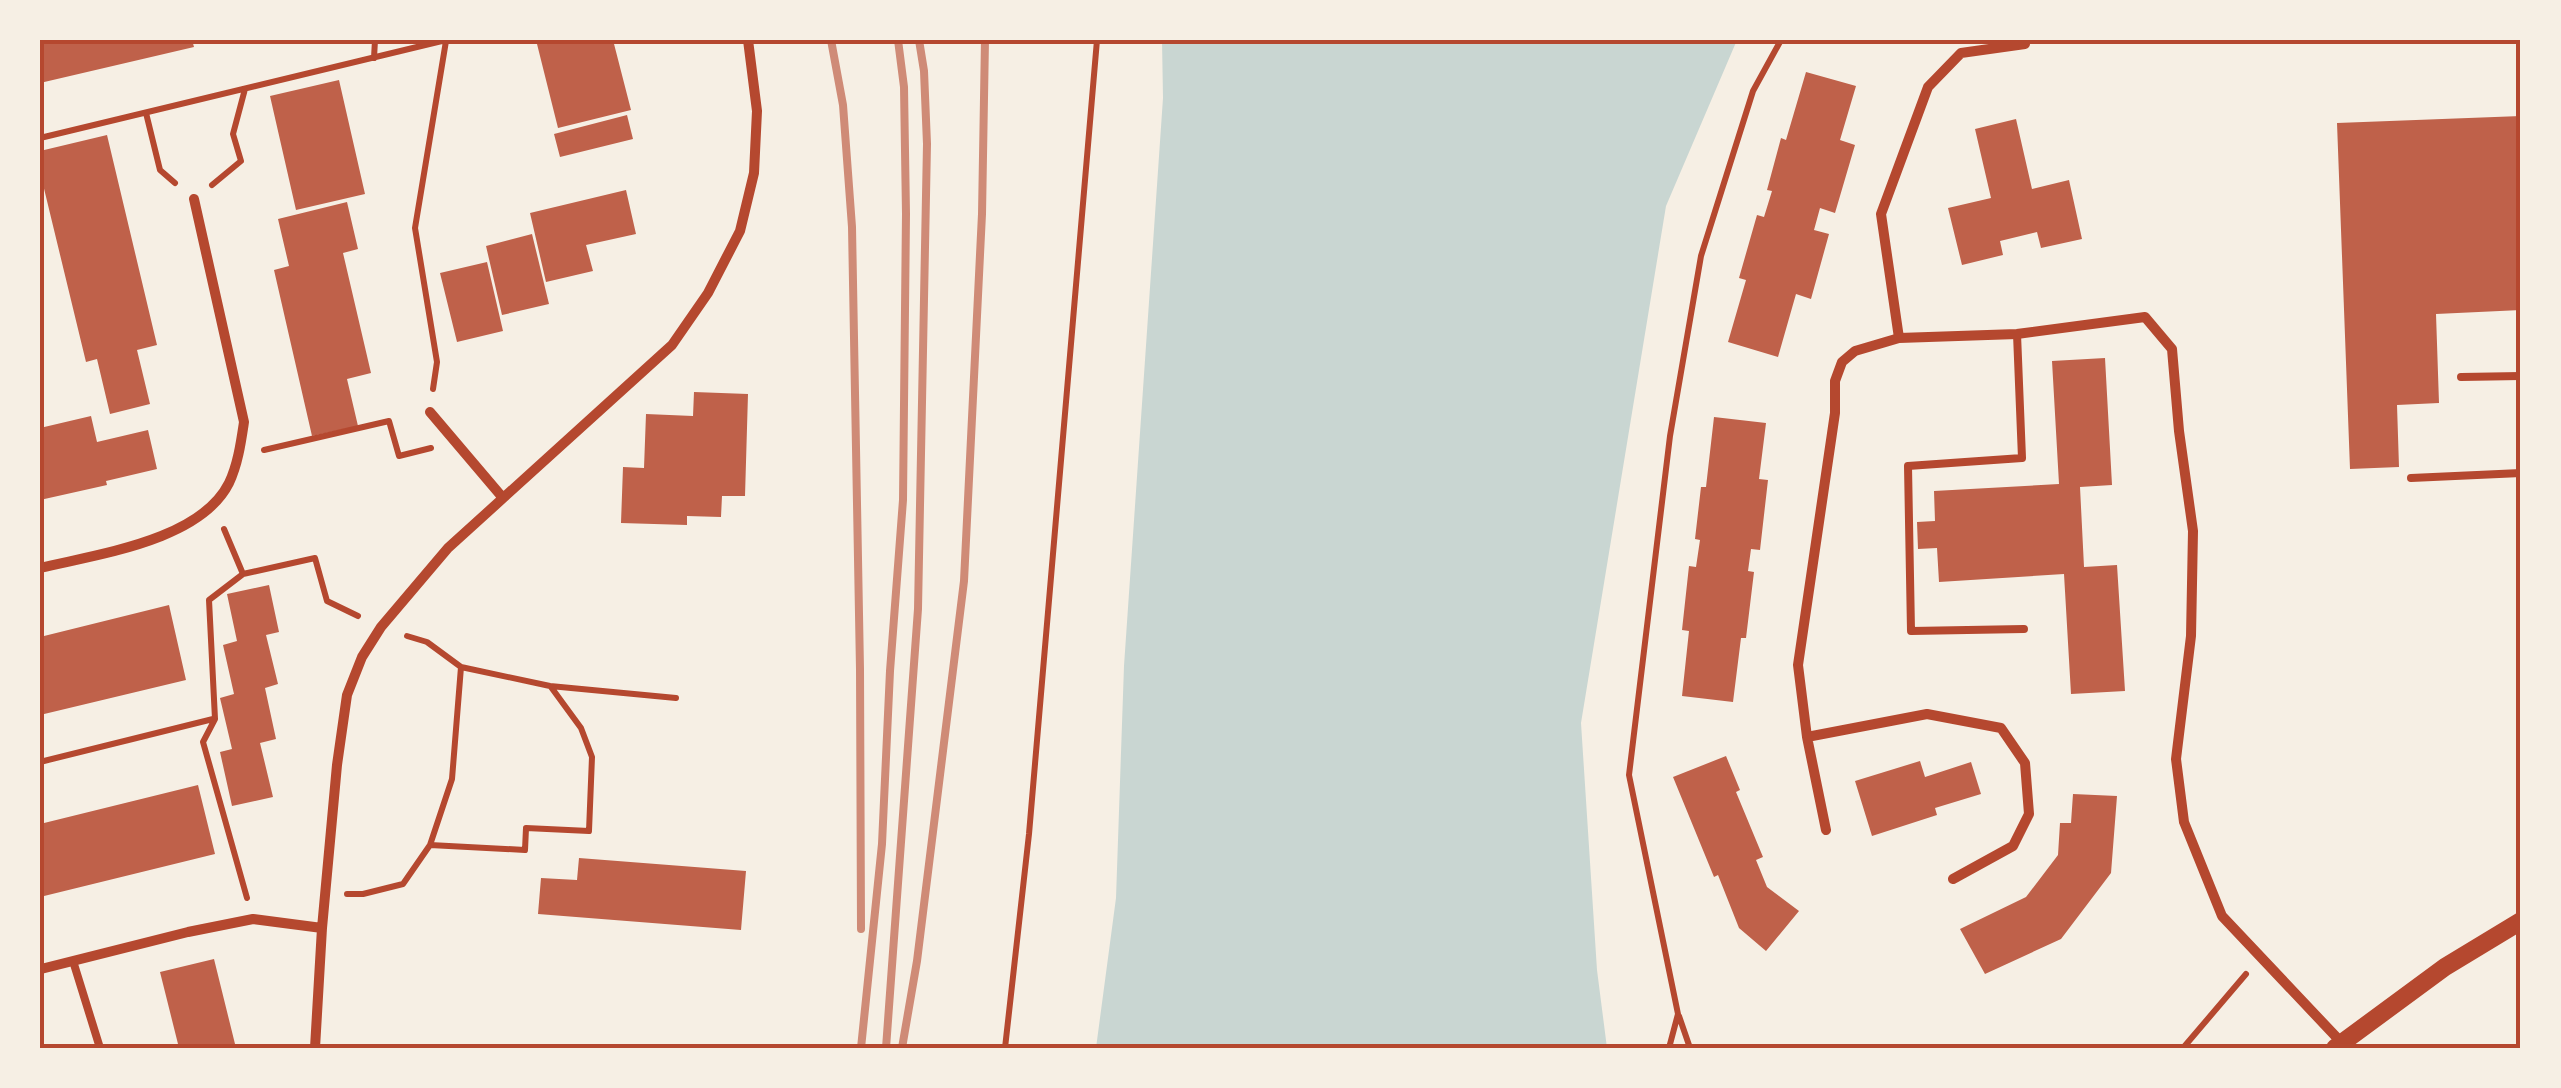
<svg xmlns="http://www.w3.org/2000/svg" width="2561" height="1088" font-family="'Public Sans',sans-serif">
  <rect width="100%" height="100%" fill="#f6efe4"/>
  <path fill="#c9d6d2" d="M 1162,40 L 1737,40 L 1666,206 L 1581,723 L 1597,970 L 1607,1048 L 1096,1048 L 1116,898 L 1124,666 L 1163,98 Z"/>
  <path fill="#bf614a" d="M 40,40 L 192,40 L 194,47 L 40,83 Z
    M 536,40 L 613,40 L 631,110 L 558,128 Z
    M 1806,72 L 1856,86 L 1840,140 L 1855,145 L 1835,213 L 1820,208 L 1814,230 L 1829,234 L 1811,299 L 1796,294 L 1778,357 L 1728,342 L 1746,280 L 1739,278 L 1757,215 L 1764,217 L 1772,191 L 1767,190 L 1781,138 L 1786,140 Z
    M 339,80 L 365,194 L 296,210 L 270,96 Z
    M 627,115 L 633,139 L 560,157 L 554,134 Z
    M 2521,116 L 2521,310 L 2436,314 L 2439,403 L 2397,405 L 2399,467 L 2350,469 L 2337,123 Z
    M 2016,119 L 2032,189 L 2069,180 L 2082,239 L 2041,248 L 2037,232 L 2000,241 L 2003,255 L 1962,265 L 1948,208 L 1991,198 L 1975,129 Z
    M 107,135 L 157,345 L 137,350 L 150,404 L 110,414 L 97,359 L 86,362 L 40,172 L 40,151 Z
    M 626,190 L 636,234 L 586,245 L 593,271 L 546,282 L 530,213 Z
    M 347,202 L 358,249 L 343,253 L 371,373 L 347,379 L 358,426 L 312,436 L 274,270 L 289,266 L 278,219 Z
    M 532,234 L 549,304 L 502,315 L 486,246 Z
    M 487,262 L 503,331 L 457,342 L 440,273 Z
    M 2105,358 L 2112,485 L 2080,487 L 2084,567 L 2117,565 L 2125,691 L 2071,694 L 2064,574 L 1939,582 L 1937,548 L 1918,549 L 1917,522 L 1935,521 L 1934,491 L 2059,484 L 2052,361 Z
    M 694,392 L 748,394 L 745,496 L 722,496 L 721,517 L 687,516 L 687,525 L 621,523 L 623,467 L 644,468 L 646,414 L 693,416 Z
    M 91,416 L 97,442 L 148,430 L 157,469 L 106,481 L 107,485 L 40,500 L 40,428 Z
    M 1714,417 L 1766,423 L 1759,479 L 1768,480 L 1760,550 L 1751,549 L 1748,571 L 1754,572 L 1746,638 L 1741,638 L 1733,702 L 1682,696 L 1689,631 L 1682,630 L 1689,566 L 1696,567 L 1700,540 L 1695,539 L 1701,487 L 1706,487 Z
    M 269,585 L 279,632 L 266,635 L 278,684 L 265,688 L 276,739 L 260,743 L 273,797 L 232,806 L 220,752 L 232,749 L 220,698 L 234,694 L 223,645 L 237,641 L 227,594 Z
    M 169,605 L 186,680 L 40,715 L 40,637 Z
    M 1726,756 L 1740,790 L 1736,792 L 1763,857 L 1756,860 L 1767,887 L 1799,911 L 1766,951 L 1739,928 L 1718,875 L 1714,877 L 1673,777 Z
    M 1920,761 L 1925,777 L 1971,762 L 1981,794 L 1935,808 L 1937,815 L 1872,836 L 1855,781 Z
    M 198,785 L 215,854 L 40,897 L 40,824 Z
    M 2073,794 L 2117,796 L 2111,873 L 2061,939 L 1985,974 L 1960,929 L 2026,897 L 2058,855 L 2060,823 L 2071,823 Z
    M 579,858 L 746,871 L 741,930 L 538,914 L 541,878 L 577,880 Z
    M 214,959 L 236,1048 L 179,1048 L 160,972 Z"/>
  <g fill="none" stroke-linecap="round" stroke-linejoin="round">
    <path stroke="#b5482f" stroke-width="6" d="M 374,58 L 375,40
      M 146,113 L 160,170 L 175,183
      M 40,138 L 446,40
      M 212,185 L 241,161 L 233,134 L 245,89
      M 40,367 L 41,373
      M 433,389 L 437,362 L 415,228 L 446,41
      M 264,450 L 389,421 L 399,456 L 431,448
      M 224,529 L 243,574 L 315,558 L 327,601 L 358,616
      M 243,574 L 209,600 L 215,719 L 203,742 L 247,898
      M 407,636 L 427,642 L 461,667 L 550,686 L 676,698
      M 461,667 L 452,779 L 430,845 L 525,850 L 526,828 L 589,831 L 592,757 L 581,728 L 551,687
      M 40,762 L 213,719
      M 347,894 L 363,894 L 403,884 L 430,845
      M 1679,1016 L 1690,1048
      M 1005,1048 L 1029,834 L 1097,40
      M 1669,1048 L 1678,1014 L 1629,775 L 1670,436 L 1701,256 L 1753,91 L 1781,40
      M 2183,1048 L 2246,974"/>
    <path stroke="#b5482f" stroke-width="8" d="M 2017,334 L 2022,458 L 1908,466 L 1911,631 L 2024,629
      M 2461,377 L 2521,376
      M 2411,478 L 2521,473
      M 73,961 L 100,1048"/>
    <path stroke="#b5482f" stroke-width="10" d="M 1899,338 L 1881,214 L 1928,87 L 1961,53 L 2025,44
      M 430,412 L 503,498
      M 40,568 C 97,554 200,541 229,483 C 238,464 241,442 244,422 L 194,199
      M 1807,737 L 1927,714 L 2001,728 L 2025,763 L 2029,814 L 2013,846 L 1953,879
      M 1826,830 L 1807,737 L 1798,665 L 1835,413 L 1835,381 L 1842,362 L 1855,351 L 1899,338 L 2017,334 L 2145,317 L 2172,349 L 2179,431 L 2193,531 L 2191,636 L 2176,759 L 2184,822 L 2222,916 L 2341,1042
      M 41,969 L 188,932 L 253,919 L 322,928
      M 315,1048 L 322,928 L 337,765 L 347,695 L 362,657 L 381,627 L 448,548 L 672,345 L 708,293 L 740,231 L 754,173 L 757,111 L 748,40"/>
    <path stroke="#b5482f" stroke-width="18" d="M 2335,1048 L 2445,967 L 2521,921"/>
    <path stroke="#cf8b77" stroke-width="8" d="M 831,40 L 843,105 L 852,227 L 860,669 L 861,929
      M 861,1048 L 882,844 L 890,671 L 903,500 L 906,214 L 904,87 L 898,40
      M 886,1048 L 918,609 L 927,144 L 924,71 L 919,40
      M 902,1048 L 917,961 L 964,581 L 982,214 L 985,40"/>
  </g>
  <rect width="2561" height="1088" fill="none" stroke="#f6efe4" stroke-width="85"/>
  <rect x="42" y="42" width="2476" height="1004" fill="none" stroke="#b5482f" stroke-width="4"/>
</svg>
